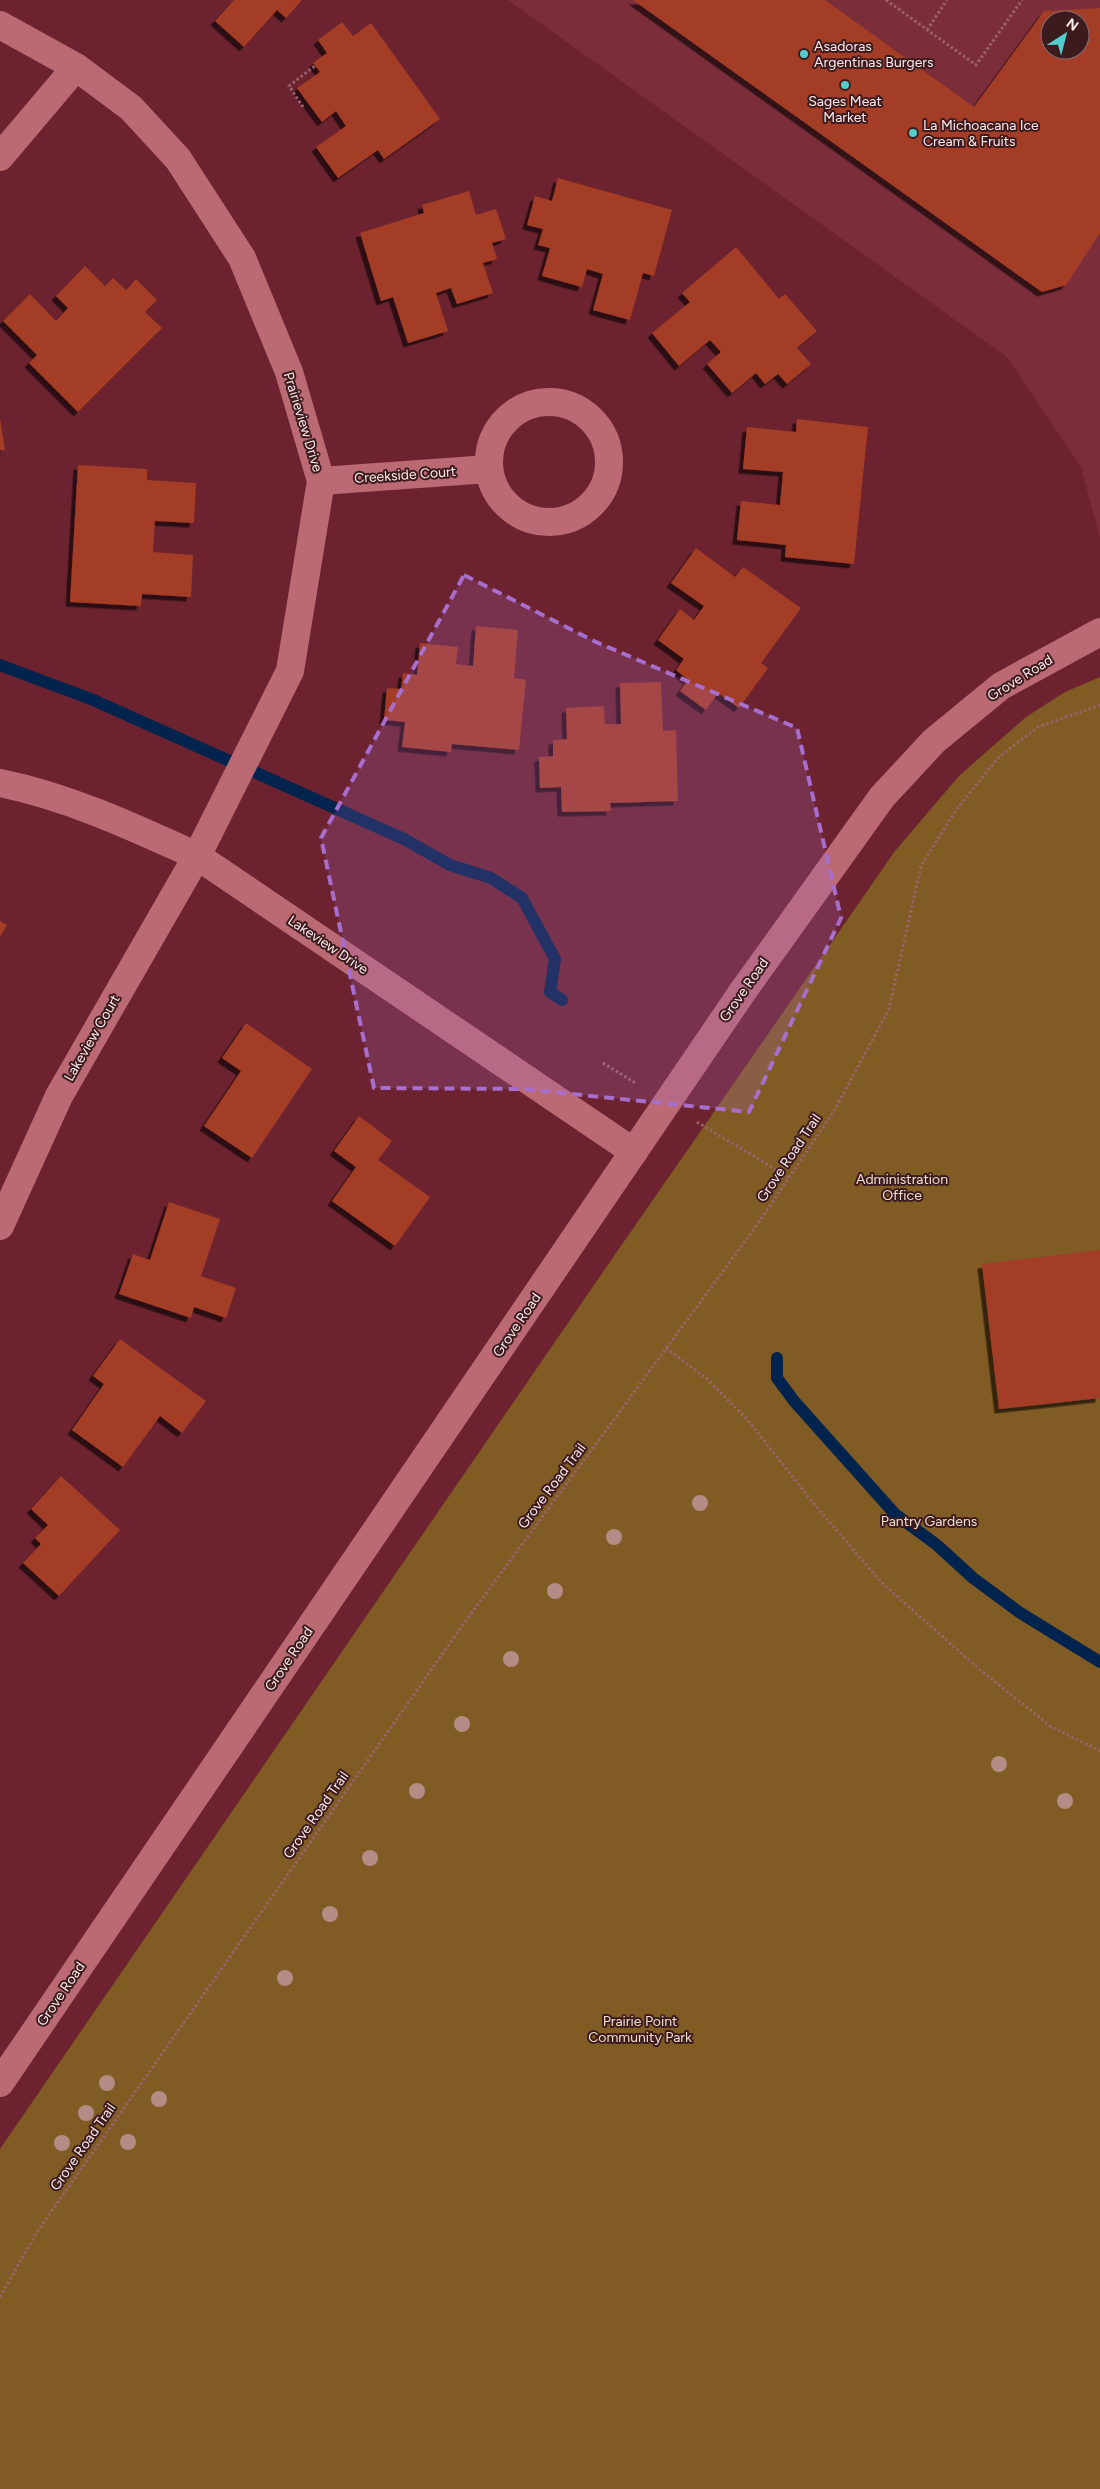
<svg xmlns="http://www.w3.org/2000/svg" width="1100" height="2489" font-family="Figtree,sans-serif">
  <defs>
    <filter id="shadow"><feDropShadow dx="-4.5" dy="4.5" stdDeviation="0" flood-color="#0009"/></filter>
  </defs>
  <rect width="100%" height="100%" fill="#6c232f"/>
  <path fill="#7b2d3a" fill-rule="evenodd" d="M 508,0 L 1100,0 L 1100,538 L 1081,467 L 1007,357 ZM 1050,20 L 1080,20 L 1080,50 L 1050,50 Z"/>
  <path fill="#815b24" d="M 1100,677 L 1100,2489 L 0,2489 L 0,2149 L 614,1256 L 895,851 L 959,776 L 1026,717 L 1065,692 Z"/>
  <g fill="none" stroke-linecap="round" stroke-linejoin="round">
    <path stroke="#00244d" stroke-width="12" d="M 0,665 L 91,699 L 404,839 L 450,865 L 491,878 L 522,898 L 555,959 L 550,992 L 562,1000
      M 777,1358 L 777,1378 L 794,1401 L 895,1514 L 937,1545 L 973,1578 L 1019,1612 L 1100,1662"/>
  </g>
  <path fill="#a43c26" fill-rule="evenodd" filter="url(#shadow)" d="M 234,0 L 302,0 L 286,18 L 277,10 L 244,47 L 215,21 Z
    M 633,0 L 825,0 L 974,107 L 1044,11 L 1100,8 L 1100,233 L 1066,285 L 1042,292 ZM 1050,20 L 1080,20 L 1080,50 L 1050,50 Z
    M 342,22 L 353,36 L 371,23 L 440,119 L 384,159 L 378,150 L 338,178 L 316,147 L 346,126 L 336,111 L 322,122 L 297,88 L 320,72 L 313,63 L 327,53 L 318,40 Z
    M 558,178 L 672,210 L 654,276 L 643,273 L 630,320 L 593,310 L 603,274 L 587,269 L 582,287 L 542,276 L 550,248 L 538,245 L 543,229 L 527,225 L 535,196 L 552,201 Z
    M 469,191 L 476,215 L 496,209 L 506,239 L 492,243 L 497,259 L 483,263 L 493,293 L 457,304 L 451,288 L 436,293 L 448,331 L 408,343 L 393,297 L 381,301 L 360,233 L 424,213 L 422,205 Z
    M 736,247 L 779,299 L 785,294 L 817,331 L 797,348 L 811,364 L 787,384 L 778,374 L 765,384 L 756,373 L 732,393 L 707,364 L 721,352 L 710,340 L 679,366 L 652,333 L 690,302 L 682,293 Z
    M 85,266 L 105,286 L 113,278 L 126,290 L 136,279 L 157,300 L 145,312 L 162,328 L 78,412 L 29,363 L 37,355 L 3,321 L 30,294 L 56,321 L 68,308 L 56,296 Z
    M 0,418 L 5,450 L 0,450 Z
    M 797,419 L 868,427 L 854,564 L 785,557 L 786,545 L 737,540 L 741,501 L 780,505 L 783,472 L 743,469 L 747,427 L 796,432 Z
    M 78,465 L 147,469 L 147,480 L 196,483 L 194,523 L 155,521 L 153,552 L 193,555 L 191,597 L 142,594 L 141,606 L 70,602 Z
    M 696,548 L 735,577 L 743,567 L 801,608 L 761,663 L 768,668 L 739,708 L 718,693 L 706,710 L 680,691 L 688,680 L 676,670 L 684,659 L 658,640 L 680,609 L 694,620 L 704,606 L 671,583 Z
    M 476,626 L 518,630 L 514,678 L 526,680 L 519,750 L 452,744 L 451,752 L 402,747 L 405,722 L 384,720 L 387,688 L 401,689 L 403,673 L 417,675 L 420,643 L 458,647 L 456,664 L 473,666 Z
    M 661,682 L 663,731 L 676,730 L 678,801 L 610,803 L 611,811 L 562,812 L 561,787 L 540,788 L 539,757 L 553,756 L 553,740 L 567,739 L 566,708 L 604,706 L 605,724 L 621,724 L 620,683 Z
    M 0,921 L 7,925 L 0,937 Z
    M 246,1023 L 312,1069 L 252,1158 L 204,1126 L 241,1071 L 222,1058 Z
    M 359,1116 L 392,1141 L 378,1160 L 430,1197 L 395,1246 L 332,1201 L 356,1167 L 334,1151 Z
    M 169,1202 L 220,1219 L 201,1276 L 236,1288 L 226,1318 L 194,1307 L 191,1318 L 119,1294 L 133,1254 L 150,1260 Z
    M 1100,1250 L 1100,1398 L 999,1409 L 982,1264 Z
    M 120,1339 L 206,1401 L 182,1433 L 160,1416 L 123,1467 L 72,1430 L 104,1384 L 93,1376 Z
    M 61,1476 L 120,1530 L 59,1596 L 23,1563 L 41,1544 L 35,1538 L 48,1525 L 31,1509 Z"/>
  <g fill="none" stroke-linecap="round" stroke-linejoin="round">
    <path stroke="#9a626b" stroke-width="3" stroke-dasharray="2.5 2.5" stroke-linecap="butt" d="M 886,0 L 976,65 L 1022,0
      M 927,30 L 947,0
      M 303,107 L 289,86 L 316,65
      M 603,1063 L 637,1084
      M 697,1122 L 788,1177
      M 666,1348 L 706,1378 L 746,1418 L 815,1505 L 882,1583 L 978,1668 L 1050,1726 L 1100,1751
      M 0,2297 L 37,2232 L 462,1626 L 757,1225 L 834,1111 L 889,1009 L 921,866 L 956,810 L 998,758 L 1038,727 L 1100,705"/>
    <path stroke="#bb6a73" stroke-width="28" d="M 0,25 L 76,67 L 131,108 L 178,159 L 242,258 L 289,372 L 321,481 L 290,671 L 197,856 L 59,1096 L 0,1226
      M 0,157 L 76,67
      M489 462a60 60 0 1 1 120 0a60 60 0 1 1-120 0Z
      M 321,481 L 489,469
      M 0,783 C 69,797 133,827 197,856 L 634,1152"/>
    <path stroke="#bb6a73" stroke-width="28" d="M 0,2083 L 743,991 L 882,797 L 934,741 L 1001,686 L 1100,632"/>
  </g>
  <g fill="#b58b85">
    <circle cx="700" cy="1503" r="8"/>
    <circle cx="614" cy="1537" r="8"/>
    <circle cx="555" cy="1591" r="8"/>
    <circle cx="511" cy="1659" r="8"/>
    <circle cx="462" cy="1724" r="8"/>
    <circle cx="999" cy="1764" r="8"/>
    <circle cx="417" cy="1791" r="8"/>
    <circle cx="1065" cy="1801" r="8"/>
    <circle cx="370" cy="1858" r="8"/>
    <circle cx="330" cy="1914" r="8"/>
    <circle cx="285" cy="1978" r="8"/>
    <circle cx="107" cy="2083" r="8"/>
    <circle cx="159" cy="2099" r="8"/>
    <circle cx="86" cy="2113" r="8"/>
    <circle cx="128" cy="2142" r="8"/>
    <circle cx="62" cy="2143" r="8"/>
  </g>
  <path fill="#a86ece" fill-opacity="0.2" stroke="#a86ece" stroke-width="4" stroke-dasharray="10 6" stroke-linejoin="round" d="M 464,575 L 596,642 L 797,728 L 841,918 L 749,1112 L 523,1089 L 374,1088 L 321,838 Z"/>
  <g fill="#53cdcb" stroke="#3c1b1f" stroke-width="2">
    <circle cx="804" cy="54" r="5"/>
    <circle cx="845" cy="85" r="5"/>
    <circle cx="913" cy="133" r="5"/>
  </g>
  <g text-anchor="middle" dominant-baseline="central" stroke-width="4" stroke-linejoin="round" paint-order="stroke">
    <g font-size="14" fill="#fce9ea" stroke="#3c1b1f" text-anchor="start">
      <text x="814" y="46">Asadoras<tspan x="814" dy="16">Argentinas Burgers</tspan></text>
      <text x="845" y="101" text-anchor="middle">Sages Meat<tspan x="845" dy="16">Market</tspan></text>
      <text x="923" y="125">La Michoacana Ice<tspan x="923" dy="16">Cream &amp; Fruits</tspan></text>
    </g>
    <g font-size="14" fill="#fce9ea" stroke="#3c1b1f">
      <text transform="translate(303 422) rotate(73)">Prairieview Drive</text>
      <text transform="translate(405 475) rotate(-4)">Creekside Court</text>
      <text transform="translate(1020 678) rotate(-32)">Grove Road</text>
      <text transform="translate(328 945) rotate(34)">Lakeview Drive</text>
      <text transform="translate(744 990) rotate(-55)">Grove Road</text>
      <text transform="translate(92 1038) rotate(-60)">Lakeview Court</text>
      <text transform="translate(789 1158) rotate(-56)">Grove Road Trail</text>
      <text transform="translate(517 1325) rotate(-56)">Grove Road</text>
      <text transform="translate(552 1486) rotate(-53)">Grove Road Trail</text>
      <text transform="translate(289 1659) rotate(-56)">Grove Road</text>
      <text transform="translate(316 1815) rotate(-55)">Grove Road Trail</text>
      <text transform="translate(61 1994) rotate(-56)">Grove Road</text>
      <text transform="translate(83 2147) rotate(-55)">Grove Road Trail</text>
    </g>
    <g font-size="14" fill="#f1e0cb" stroke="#3c1b1f">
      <text x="902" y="1179">Administration<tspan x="902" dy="16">Office</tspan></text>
      <text x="929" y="1521">Pantry Gardens</text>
      <text x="640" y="2021">Prairie Point<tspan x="640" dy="16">Community Park</tspan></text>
    </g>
  </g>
  <g transform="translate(1065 35) rotate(36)"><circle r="24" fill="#3c1b1f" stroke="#896d70"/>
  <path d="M0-4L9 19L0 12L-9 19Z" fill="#53cdcb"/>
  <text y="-8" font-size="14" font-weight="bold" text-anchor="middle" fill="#fce9ea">N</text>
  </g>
</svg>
